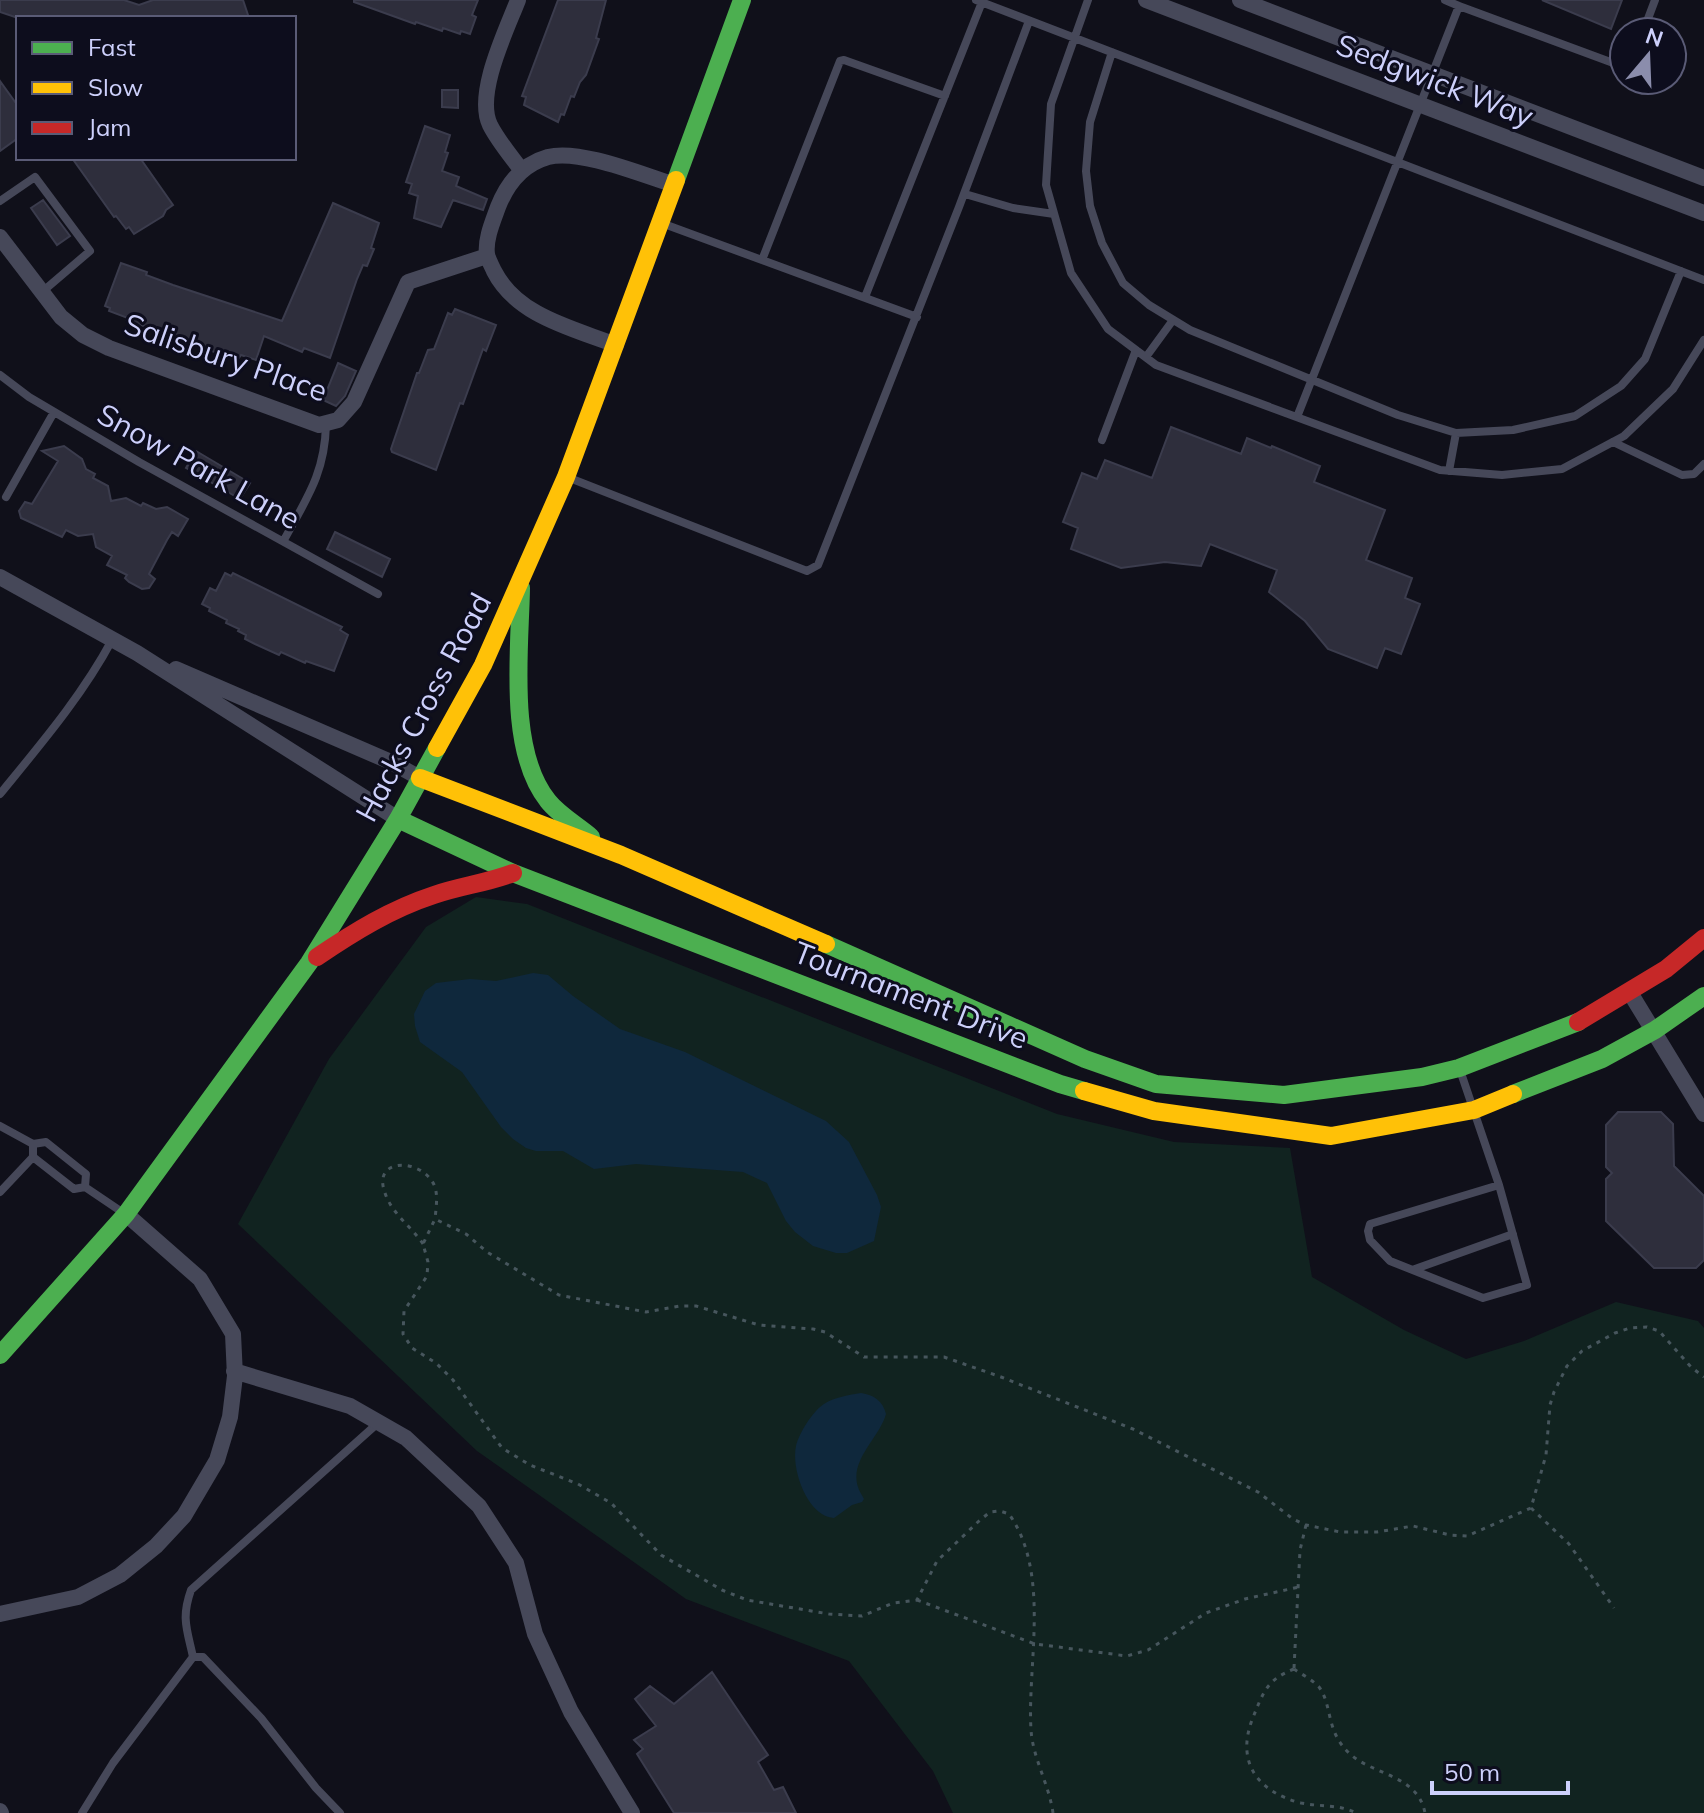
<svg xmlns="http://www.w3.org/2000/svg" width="1704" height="1813" font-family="Mulish,sans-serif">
  <rect width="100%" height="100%" fill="#10101a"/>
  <path fill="#112320" d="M 476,897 L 527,904 L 1057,1114 L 1174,1142 L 1290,1148 L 1312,1277 L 1404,1330 L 1466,1359 L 1524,1341 L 1616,1302 L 1698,1321 L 1704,1328 L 1704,1813 L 953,1813 L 933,1771 L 849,1661 L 686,1599 L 477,1451 L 238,1224 L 329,1059 L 426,927 Z"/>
  <path fill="#0f283c" d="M 533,973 L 548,975 L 573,996 L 620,1029 L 685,1052 L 826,1121 L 849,1142 L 877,1195 L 881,1207 L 874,1241 L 847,1253 L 836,1253 L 813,1246 L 795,1232 L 786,1221 L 767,1183 L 743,1172 L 636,1164 L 594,1169 L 563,1151 L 536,1151 L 526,1148 L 513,1139 L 501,1127 L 462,1072 L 420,1042 L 415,1026 L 414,1014 L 425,991 L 436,983 L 470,979 L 496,981 Z
    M 861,1393 C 874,1395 883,1401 886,1414 C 880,1437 849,1460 858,1487 C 859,1491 862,1495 864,1499 L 862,1502 L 852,1505 L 834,1518 C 807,1516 791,1469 796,1446 C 799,1433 813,1411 824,1404 C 835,1397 849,1395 861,1393 Z"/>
  <path fill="#2e2e3c" stroke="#3b3c4d" stroke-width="2" d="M 0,0 L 124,0 L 139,5 L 153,0 L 243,0 L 249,18 L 18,18 L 0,12 Z
    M 354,0 L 478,0 L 472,15 L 476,17 L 470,34 L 461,31 L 460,34 L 443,28 L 442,31 L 416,22 L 415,24 L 354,2 Z
    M 558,0 L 606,0 L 596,38 L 599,39 L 586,75 L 580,82 L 574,97 L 571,96 L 564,115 L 561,114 L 558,122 L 524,105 L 526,97 L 522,96 Z
    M 1542,0 L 1622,0 L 1611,29 Z
    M 0,81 L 18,106 L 18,138 L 0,151 Z
    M 442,90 L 458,90 L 458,108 L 442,107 Z
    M 425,126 L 450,135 L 445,152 L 448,153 L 442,171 L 459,177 L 456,186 L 487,199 L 483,210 L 453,200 L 441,227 L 414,218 L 418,196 L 409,193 L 412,184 L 406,182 Z
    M 72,158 L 140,158 L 173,205 L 166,210 L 163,216 L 134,234 L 129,227 L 126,229 L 116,216 L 114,217 Z
    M 43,200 L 70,236 L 57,245 L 31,208 Z
    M 333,203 L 379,223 L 371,248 L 374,249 L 367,266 L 363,265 L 357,279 L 330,358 L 304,348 L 302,352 L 264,336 L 256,360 L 241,355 L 239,358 L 220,354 L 127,320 L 128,318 L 109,311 L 110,308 L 105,306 L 121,263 L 147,272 L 146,275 L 173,285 L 282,321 Z
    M 455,309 L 496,325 L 486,351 L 483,349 L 463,404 L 460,403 L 436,470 L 392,452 L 391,449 L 417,373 L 419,373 L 428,350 L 434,349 L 448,313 L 452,315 Z
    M 338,363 L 356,371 L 345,396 L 336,406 L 323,400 Z
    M 1171,427 L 1241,454 L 1247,438 L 1271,448 L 1272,446 L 1320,466 L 1314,482 L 1385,510 L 1366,560 L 1412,578 L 1405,598 L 1420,604 L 1401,654 L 1385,648 L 1377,668 L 1328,649 L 1305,621 L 1269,592 L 1277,570 L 1210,544 L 1201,566 L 1165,562 L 1121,568 L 1071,549 L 1078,528 L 1063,522 L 1082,473 L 1097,479 L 1105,460 L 1152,478 Z
    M 64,446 L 82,459 L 86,469 L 95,474 L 93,478 L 108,486 L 111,501 L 126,498 L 141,506 L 143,503 L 156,509 L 167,507 L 188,519 L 178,536 L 172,532 L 167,540 L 149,574 L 155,579 L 149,588 L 142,589 L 129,582 L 125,578 L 127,575 L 107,565 L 112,556 L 96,547 L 93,534 L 78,536 L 66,530 L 62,537 L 21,518 L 19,511 L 25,502 L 32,504 L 58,461 L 42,451 Z
    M 196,451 L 250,483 L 240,499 L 186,468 Z
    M 335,532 L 390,559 L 382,577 L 327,549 Z
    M 225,573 L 231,576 L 233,573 L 342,627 L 340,630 L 348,635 L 334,671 L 306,661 L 305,663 L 281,652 L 279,655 L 255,644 L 245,639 L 246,635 L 238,631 L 239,629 L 226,623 L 227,620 L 209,611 L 210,608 L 202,604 L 210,588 L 216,591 Z
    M 1618,1112 L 1661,1112 L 1673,1124 L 1674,1166 L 1704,1196 L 1704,1260 L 1696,1268 L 1654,1268 L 1606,1221 L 1606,1179 L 1612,1173 L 1606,1167 L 1606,1125 Z
    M 712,1672 L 768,1755 L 758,1762 L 774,1790 L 783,1787 L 796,1813 L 674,1813 L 637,1754 L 643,1749 L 634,1740 L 656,1726 L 635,1699 L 650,1686 L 674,1704 Z"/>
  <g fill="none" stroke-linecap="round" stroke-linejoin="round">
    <path stroke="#47565d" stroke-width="3" stroke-dasharray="4 6" stroke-linecap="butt" d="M 423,1244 C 411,1226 392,1214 385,1193 C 371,1156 424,1158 435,1187 C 438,1197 436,1208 435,1219
      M 1531,1508 L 1569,1544 L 1614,1608
      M 917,1600 L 1035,1644 L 1127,1656 L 1148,1650 L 1206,1613 L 1245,1599 L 1299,1587
      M 1294,1668 L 1300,1550 L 1306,1525
      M 1294,1669 C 1266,1680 1263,1693 1252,1720 C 1236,1763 1258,1792 1301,1803 C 1320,1807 1339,1804 1356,1813
      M 1294,1669 C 1301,1674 1313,1680 1319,1687 C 1333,1706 1325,1731 1350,1754 C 1373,1775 1418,1775 1425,1813
      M 1053,1813 C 1049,1784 1033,1759 1031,1730 C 1027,1664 1051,1573 1009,1514 L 1000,1511 L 990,1512 L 979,1521 L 937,1561 L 917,1600 L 893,1603 L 862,1616 L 829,1614 L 747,1600 L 722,1590 L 661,1555 L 611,1503 L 578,1484 L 530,1465 L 502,1448 L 453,1380 L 436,1363 L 412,1348 L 403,1334 L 404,1311 L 427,1276 L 428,1262 L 423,1244 L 435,1219 L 466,1234 L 487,1252 L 559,1295 L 646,1312 L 680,1306 L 696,1306 L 759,1325 L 813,1329 L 825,1332 L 864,1357 L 944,1357 L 1001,1377 L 1133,1429 L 1258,1492 L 1293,1519 L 1306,1525 L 1340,1532 L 1377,1532 L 1413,1526 L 1450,1535 L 1467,1536 L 1531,1508 L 1546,1455 L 1550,1405 L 1554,1392 L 1567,1366 L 1582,1351 L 1615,1333 L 1630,1328 L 1647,1327 L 1659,1331 L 1691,1367 L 1704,1377"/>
    <path stroke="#464859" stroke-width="8" d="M 976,0 L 1704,280
      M 1088,0 L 1051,104 L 1046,185 L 1071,273 L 1108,329 L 1156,365 L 1440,470 L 1502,475 L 1562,469 L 1624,436 L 1673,389 L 1704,340
      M 1445,0 L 1459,6
      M 1643,32 L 1655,0
      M 1112,52 L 1090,122 L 1086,171 L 1090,206 L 1102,243 L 1123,283 L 1149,305 L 1190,330 L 1398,415 L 1456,433 L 1513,430 L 1575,416 L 1621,386 L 1645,359 L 1681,271
      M 965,194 L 1013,208 L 1054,214
      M 0,201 L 35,177 L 90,251 L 42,292
      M 664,224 L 917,317
      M 762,260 L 840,61 L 844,60 L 945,96
      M 865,297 L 982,2
      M 1146,357 L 1173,320
      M 0,375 L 29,397 L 139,462 L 378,594
      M 1297,417 L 1459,6 L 1624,67
      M 1102,440 L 1136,350
      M 1613,442 L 1682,475 L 1694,474 L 1704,464
      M 1449,471 L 1456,433
      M 567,477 L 807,571 L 818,565 L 959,207 L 1029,21
      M 6,497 L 54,412
      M 284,540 C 307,498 325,473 326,424
      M 0,794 C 40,745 82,696 112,640
      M 1460,1070 L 1499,1185 L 1527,1285 L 1483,1298 L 1390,1261 L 1370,1240 L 1368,1231 L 1370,1224 L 1499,1185
      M 0,1126 L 33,1144 L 46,1142 L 86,1174 L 85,1187
      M 33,1144 L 33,1157 L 74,1189 L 85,1187 L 122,1212
      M 0,1192 L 33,1157
      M 1415,1269 L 1513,1234
      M 193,1657 C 187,1629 181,1618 191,1590 L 378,1423
      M 82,1813 L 113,1763 L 193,1657 L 203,1657 L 261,1718 L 316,1788 L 340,1813"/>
    <path stroke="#464859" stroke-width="16" d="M 518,0 C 506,31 475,94 490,125 C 498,141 511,156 522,171
      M 1146,0 L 1704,213
      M 1240,0 L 1704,178
      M 0,237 L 61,317 L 83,335 L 109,348 L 319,425 L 338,420 L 354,402 L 408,282 L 487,256
      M 616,345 C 572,328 517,316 494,271 C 492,266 488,260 487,254 C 485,239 493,221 498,207 C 507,184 523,164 548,157 C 580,149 640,174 672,184
      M 0,577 L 137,653 L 398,819
      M 176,669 L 391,762 L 420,778
      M 1629,991 L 1704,1114
      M 234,1371 L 350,1406 L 406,1438 L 479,1506 L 516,1563 L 535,1634 L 571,1712 L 632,1813
      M 0,1614 L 78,1597 L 120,1575 L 156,1546 L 184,1516 L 217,1460 L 230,1417 L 235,1376 L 233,1334 L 200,1279 L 126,1214
      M 0,1811 L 1,1813"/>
    <path stroke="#4caf50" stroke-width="18" d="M 676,180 L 742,0
      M 521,588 C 520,649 507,750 548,801 C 559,815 577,825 591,837
      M 398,819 L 513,873 L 1060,1084 L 1084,1091
      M 826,944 L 1085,1059 L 1156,1084 L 1284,1095 L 1422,1077 L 1459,1068 L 1578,1022
      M 1513,1094 L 1602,1059 L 1655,1030 L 1704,996
      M 0,1355 L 126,1214 L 309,963 L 398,819 L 437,748"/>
    <path stroke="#ffc107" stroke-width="18" d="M 437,748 L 483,665 L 566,477 L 676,180
      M 420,778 L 621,855 L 826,944
      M 1084,1091 L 1154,1111 L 1331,1136 L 1474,1110 L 1513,1094"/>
    <path stroke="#c62828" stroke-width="18" d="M 317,957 C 354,932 391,909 434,895 C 460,886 487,883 513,873
      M 1578,1022 L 1666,969 L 1704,938"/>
  </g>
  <g text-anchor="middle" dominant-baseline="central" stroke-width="6" stroke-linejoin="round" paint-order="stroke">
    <g font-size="30" fill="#cdd0fb" stroke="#0d0d1d">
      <text transform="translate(1435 80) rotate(21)">Sedgwick Way</text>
      <text transform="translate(226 357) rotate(19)">Salisbury Place</text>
      <text transform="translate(199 466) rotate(29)">Snow Park Lane</text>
      <text transform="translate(423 707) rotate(-62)">Hacks Cross Road</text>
      <text transform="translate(911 995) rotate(21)">Tournament Drive</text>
    </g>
  </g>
  <rect x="16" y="16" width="280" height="144" fill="#0d0d1d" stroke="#5a5b76" stroke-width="2"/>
  <rect x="32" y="42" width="40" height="12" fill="#4caf50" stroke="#5a5b76" stroke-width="2"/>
  <text x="88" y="56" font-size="24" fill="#cdd0fb">Fast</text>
  <rect x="32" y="82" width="40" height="12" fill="#ffc107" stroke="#5a5b76" stroke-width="2"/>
  <text x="88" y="96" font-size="24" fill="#cdd0fb">Slow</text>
  <rect x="32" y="122" width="40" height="12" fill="#c62828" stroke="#5a5b76" stroke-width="2"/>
  <text x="88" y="136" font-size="24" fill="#cdd0fb">Jam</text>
  <g transform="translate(1648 56) rotate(19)"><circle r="38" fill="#0d0d1d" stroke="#5a5b76" stroke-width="2"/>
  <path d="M0-6L14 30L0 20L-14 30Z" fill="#8b8dac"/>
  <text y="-12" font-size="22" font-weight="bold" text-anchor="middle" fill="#cdd0fb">N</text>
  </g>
  <path d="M1432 1781v12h136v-12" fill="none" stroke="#cdd0fb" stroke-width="4"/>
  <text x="1444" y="1781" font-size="24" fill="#cdd0fb" stroke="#0d0d1d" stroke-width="6" paint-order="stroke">50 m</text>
</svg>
